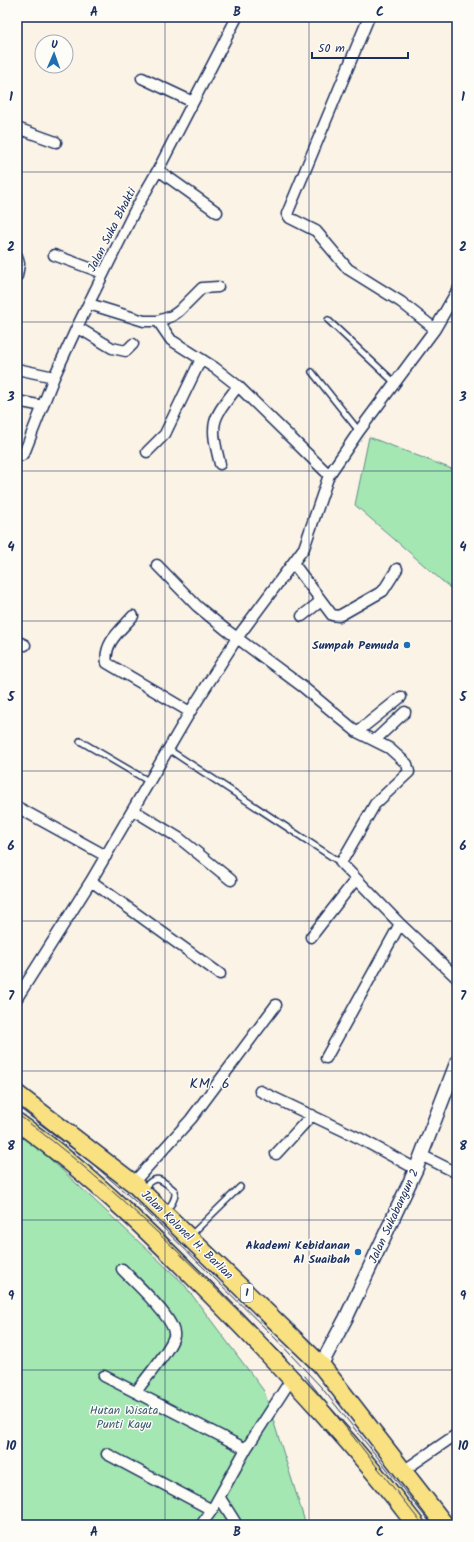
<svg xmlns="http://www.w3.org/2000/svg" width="474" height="1542" font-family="Kalam,sans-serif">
  <rect width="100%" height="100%" fill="#fbf3e6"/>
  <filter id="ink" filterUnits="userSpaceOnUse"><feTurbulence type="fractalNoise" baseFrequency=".025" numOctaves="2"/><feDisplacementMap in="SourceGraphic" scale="8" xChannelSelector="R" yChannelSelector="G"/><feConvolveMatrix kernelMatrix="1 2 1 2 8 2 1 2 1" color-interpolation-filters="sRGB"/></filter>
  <g filter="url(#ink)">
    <path fill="#a4e7b2" stroke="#608b88" d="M 369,437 L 457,471 L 457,594 L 355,505 Z
      M 17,1128 L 183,1283 L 264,1391 L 306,1525 L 17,1525 Z"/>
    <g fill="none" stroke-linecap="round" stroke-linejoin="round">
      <defs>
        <path id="service" d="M 328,320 L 395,383
          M 312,372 L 359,431
          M 80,741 L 150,782
          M 168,749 L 341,863
          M 143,1189 C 156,1172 162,1180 175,1191 C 176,1200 170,1206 165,1212
          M 190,1236 L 240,1187"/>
        <path id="minor" d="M 369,17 L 287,214 L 290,218 L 316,231 L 348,269 L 401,302 L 435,329
          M 142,78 L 193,102
          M 17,128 L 56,142
          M 158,170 L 217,212
          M 54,255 L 103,273
          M 17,256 L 19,264 L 17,276
          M 89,304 L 144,321 L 158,321 L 171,340 L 215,368 L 238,386 L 329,475
          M 158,321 L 172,316 L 179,311 L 202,288 L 218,287
          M 77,327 L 112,348 L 126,351 L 133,344
          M 17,369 L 54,377
          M 17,401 L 43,406
          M 147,452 L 165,434 L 201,359
          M 17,457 L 22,455 L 25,451 L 54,377 L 77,327 L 134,212 L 158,170 L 237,17
          M 220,464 C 209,421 212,420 238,386
          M 293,563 L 332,615 L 339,616 L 383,591 L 397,569
          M 157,565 L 197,606 L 225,629 L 303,687 L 357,732 L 389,748 L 407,764 L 409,772 L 375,804 L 341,863 L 400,924 L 457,978
          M 133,616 C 121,630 103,643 107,663 L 190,712
          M 302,616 L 321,601
          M 17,641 L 25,645
          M 357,732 L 401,697
          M 375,740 L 405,712
          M 17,807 L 106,856
          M 133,810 L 179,838 L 231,880
          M 91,881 L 220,974
          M 311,937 L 356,879
          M 17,998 L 91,881 L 190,712 L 237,638 L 304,548 L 329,475 L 359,431 L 435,329 L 457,291
          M 326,1058 L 400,924
          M 260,1091 L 359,1138 L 416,1169
          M 276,1154 L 312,1115
          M 421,1155 L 457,1173
          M 133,1183 L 191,1119 L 276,1005
          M 122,1269 C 133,1281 177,1320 174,1336 C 171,1349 145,1379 136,1392
          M 104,1376 L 246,1449
          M 107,1454 L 212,1510 L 246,1449 L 292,1378
          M 403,1471 L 457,1434
          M 220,1498 L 237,1525
          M 201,1525 L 212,1510"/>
        <path id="tertiary" d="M 321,1365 L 346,1318 L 416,1169 L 457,1062"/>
        <path id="trunk" d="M 17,1094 L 133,1183 L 321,1365 L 445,1525
          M 17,1122 C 94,1176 160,1243 226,1310 C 293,1379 358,1449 416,1525"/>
      </defs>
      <use href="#service" stroke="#1b2f5e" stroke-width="8"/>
      <use href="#minor" stroke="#1b2f5e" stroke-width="13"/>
      <use href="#tertiary" stroke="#1b2f5e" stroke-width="16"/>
      <use href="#trunk" stroke="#1b2f5e" stroke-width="20"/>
      <use href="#service" stroke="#fdfcf7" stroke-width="5"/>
      <use href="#minor" stroke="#fdfcf7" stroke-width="10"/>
      <use href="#tertiary" stroke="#fdfcf7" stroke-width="13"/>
      <use href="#trunk" stroke="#f9e181" stroke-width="17"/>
      <path stroke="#1b2f5e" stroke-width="1" d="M 17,1104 L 87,1159 L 143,1208 L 275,1338 L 321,1387 L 432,1525
        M 17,1114 C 114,1185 199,1272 285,1357
        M 305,1376 L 423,1525"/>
    </g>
  </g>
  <path fill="none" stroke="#1b2f5e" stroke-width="1" stroke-opacity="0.55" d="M 165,17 L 165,1525M 309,17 L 309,1525M 17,172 L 457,172M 17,322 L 457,322M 17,471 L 457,471M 17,621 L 457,621M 17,771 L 457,771M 17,921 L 457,921M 17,1071 L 457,1071M 17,1220 L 457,1220M 17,1370 L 457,1370"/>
  <g fill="#1f6fb2" stroke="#fdfcf7" stroke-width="1.5">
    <circle cx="407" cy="645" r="4"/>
    <circle cx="358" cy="1252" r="4"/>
  </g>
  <g text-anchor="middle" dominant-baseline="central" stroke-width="3" stroke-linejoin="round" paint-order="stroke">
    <rect fill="#fdfcf7" stroke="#5f6c8c" stroke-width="1" x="241" y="1284" width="12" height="18" rx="3"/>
    <g font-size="11" font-weight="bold" fill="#1b2f5e">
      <text x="247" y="1293">1</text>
    </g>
    <g font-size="12" fill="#1b2f5e" stroke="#fdfcf7">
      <text transform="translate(112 230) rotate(-63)">Jalan Suka Bhakti</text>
      <text transform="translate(394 1216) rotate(-65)">Jalan Sukabangun 2</text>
      <text transform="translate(187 1235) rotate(44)">Jalan Kolonel H. Barlian</text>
    </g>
    <g font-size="12" font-weight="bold" fill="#1b2f5e" stroke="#fdfcf7" text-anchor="end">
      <text x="399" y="645">Sumpah Pemuda</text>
      <text x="350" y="1245">Akademi Kebidanan<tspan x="350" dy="14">Al Suaibah</tspan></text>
    </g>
    <g font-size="12" fill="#3d5d73" stroke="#fdfcf7">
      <text x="124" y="1410">Hutan Wisata<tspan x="124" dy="14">Punti Kayu</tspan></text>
    </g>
    <g font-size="14" letter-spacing="1" fill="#1b2f5e" stroke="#fdfcf7">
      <text x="210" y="1084">KM. 6</text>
    </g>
  </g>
  <rect width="474" height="1542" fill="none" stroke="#fdfcf7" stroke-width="44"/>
  <g transform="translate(54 54) rotate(2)"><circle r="19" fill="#fdfcf7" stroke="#a3aaba"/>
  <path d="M0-3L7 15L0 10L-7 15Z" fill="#1f6fb2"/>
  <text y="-6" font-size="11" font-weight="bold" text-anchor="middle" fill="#1b2f5e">U</text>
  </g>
  <path d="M312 52v6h96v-6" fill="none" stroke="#1b2f5e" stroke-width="2"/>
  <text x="318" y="52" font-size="12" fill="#1b2f5e" stroke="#fdfcf7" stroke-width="3" paint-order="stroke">50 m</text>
  <rect x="22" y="22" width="430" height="1498" fill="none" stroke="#1b2f5e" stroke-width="1.5"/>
  <g font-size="13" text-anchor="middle" font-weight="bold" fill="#1b2f5e">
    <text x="94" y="16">A</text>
    <text x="237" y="16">B</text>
    <text x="380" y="16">C</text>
    <text x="11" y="101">1</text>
    <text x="463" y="101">1</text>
    <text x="11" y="251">2</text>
    <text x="463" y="251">2</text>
    <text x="11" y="401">3</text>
    <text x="463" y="401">3</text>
    <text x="11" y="551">4</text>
    <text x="463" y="551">4</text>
    <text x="11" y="701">5</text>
    <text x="463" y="701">5</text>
    <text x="11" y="850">6</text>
    <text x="463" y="850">6</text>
    <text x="11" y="1000">7</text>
    <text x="463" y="1000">7</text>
    <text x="11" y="1150">8</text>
    <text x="463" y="1150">8</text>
    <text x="11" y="1300">9</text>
    <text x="463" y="1300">9</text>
    <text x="11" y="1450">10</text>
    <text x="463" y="1450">10</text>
    <text x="94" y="1536">A</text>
    <text x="237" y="1536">B</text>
    <text x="380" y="1536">C</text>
  </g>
</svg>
